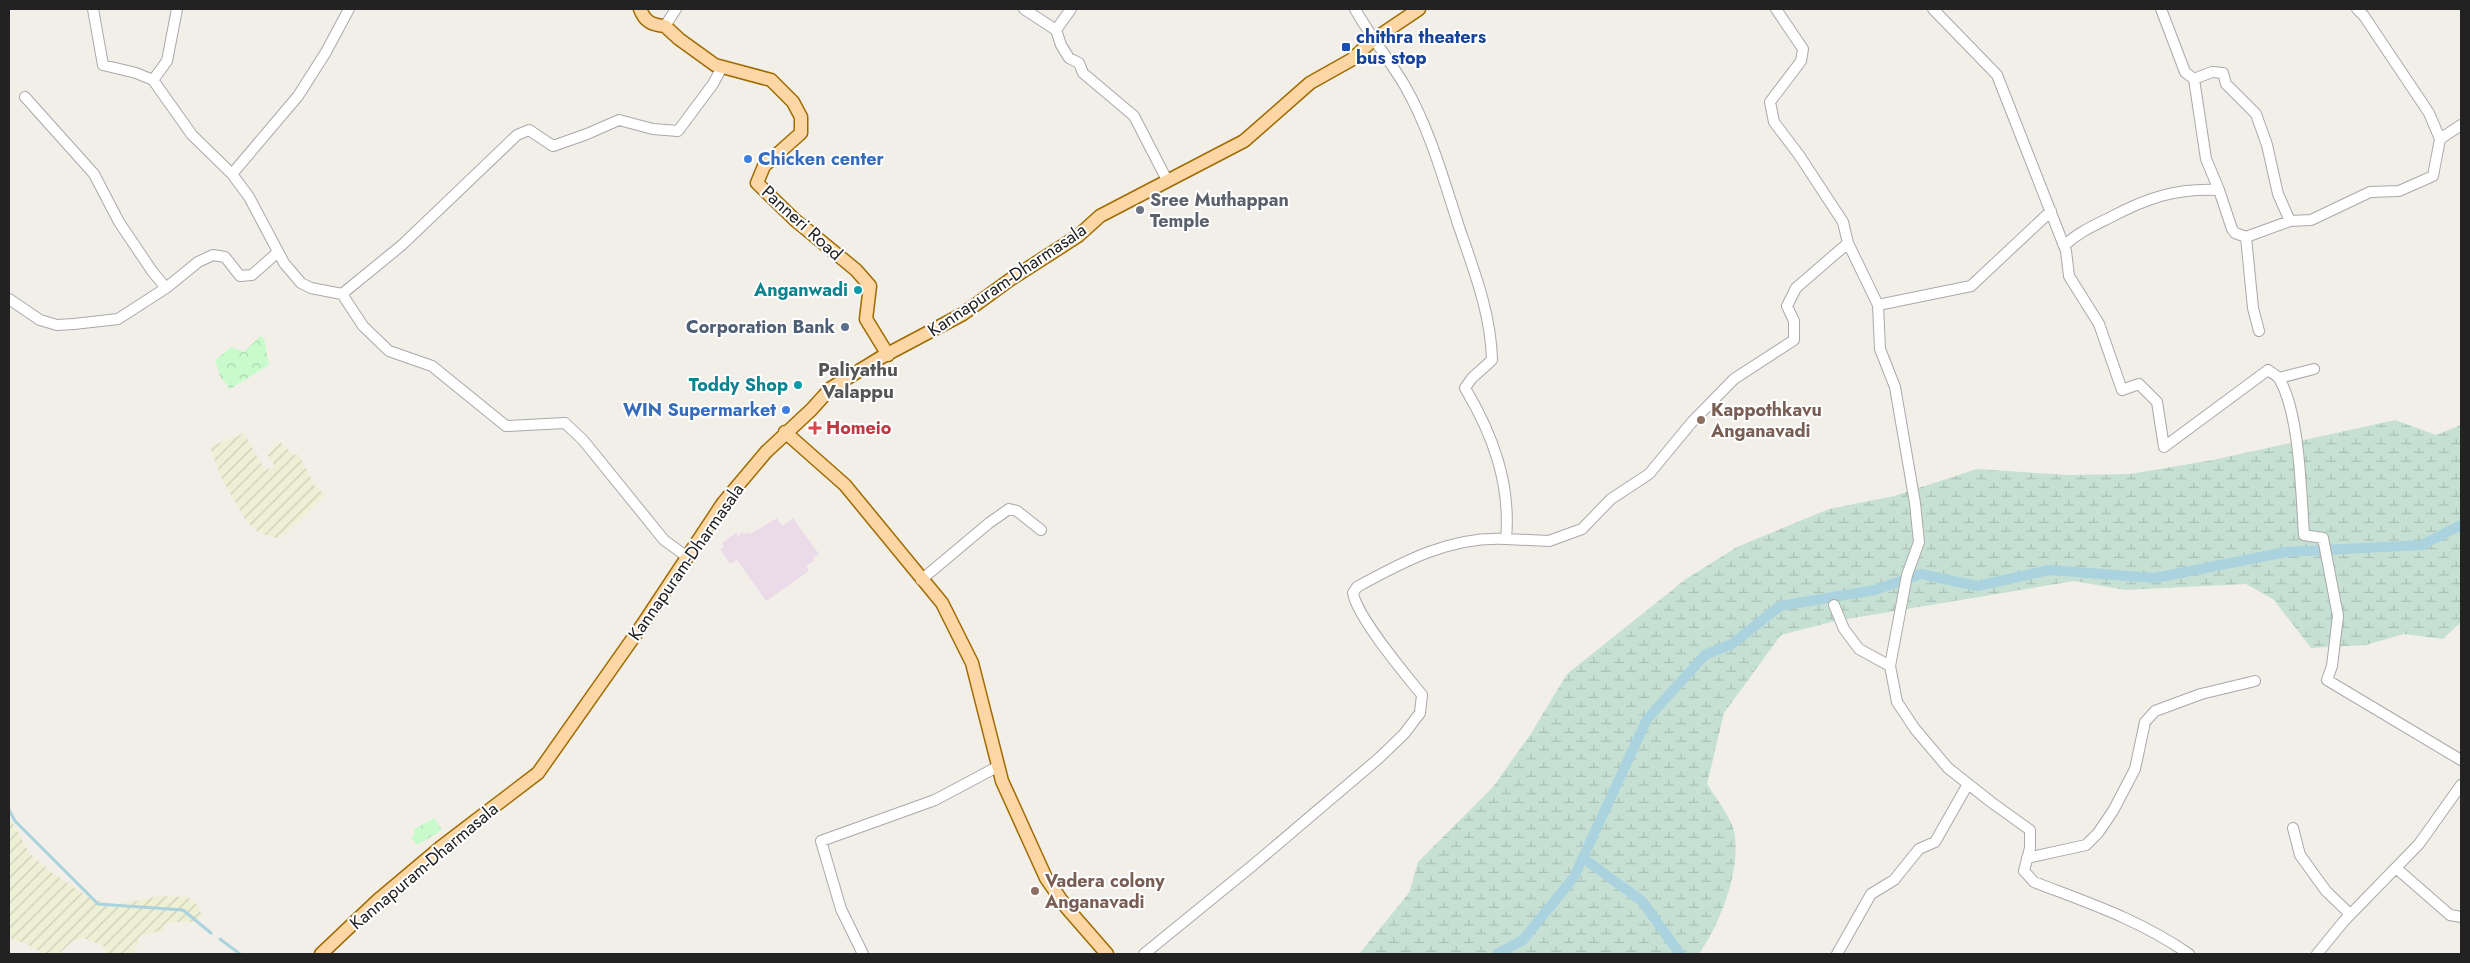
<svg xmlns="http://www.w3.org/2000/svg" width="2470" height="963" font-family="Jost,sans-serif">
  <defs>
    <pattern id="farmland-furrows" width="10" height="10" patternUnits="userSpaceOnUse" patternTransform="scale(1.25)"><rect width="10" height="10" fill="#eef0d5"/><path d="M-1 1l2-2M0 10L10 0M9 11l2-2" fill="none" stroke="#ccceb7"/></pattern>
    <pattern id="wetland-marsh" width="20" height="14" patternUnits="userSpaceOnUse" patternTransform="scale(1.25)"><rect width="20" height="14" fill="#c6e0d4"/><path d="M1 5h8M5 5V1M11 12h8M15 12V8" fill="none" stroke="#aac0b6"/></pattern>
    <pattern id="park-crowns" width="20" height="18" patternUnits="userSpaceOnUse" patternTransform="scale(1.25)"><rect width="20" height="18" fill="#c8facc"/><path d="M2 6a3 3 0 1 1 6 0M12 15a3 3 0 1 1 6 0" fill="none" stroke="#acd6af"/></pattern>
  </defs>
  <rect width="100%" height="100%" fill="#f2efe9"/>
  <path fill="#ebdbe8" d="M 777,518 L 782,526 L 793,518 L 819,554 L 813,558 L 815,560 L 806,566 L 809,571 L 766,601 L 737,560 L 730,564 L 720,549 L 724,547 L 722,543 L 736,533 L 738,536 L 743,532 L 744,534 L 748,532 L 750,534 Z"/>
  <path fill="url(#farmland-furrows)" d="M 244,433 L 265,470 L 275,467 L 267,454 L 279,441 L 294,455 L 298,454 L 316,487 L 325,495 L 280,539 L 259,533 L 245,519 L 222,479 L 210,447 Z
    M 9,817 L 30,854 L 51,872 L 91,899 L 115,905 L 160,896 L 187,897 L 198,905 L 202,915 L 196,922 L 167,922 L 163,930 L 140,936 L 134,954 L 108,954 L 103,946 L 84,938 L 74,940 L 58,954 L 44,954 L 27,944 L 9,938 Z"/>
  <path fill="url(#wetland-marsh)" d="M 2395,420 L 2436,435 L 2461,425 L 2461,622 L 2443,639 L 2404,634 L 2366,645 L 2311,648 L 2274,600 L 2246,584 L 2125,590 L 2074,581 L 1835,621 L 1781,635 L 1724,713 L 1707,784 C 1715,796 1731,818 1734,831 C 1742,868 1720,924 1699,954 L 1359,954 L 1409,893 L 1418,862 L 1493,787 L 1530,735 L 1567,674 L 1686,579 L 1737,547 L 1829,509 L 1894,496 L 1977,469 L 2068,475 L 2130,474 L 2213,460 Z"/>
  <path fill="url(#park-crowns)" d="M 260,336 L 264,338 L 269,365 L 230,389 L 220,376 L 215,360 L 231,347 L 244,352 Z
    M 434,818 L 442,830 L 417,845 L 411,838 L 415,833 L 413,830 Z"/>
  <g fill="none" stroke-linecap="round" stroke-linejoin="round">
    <path stroke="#aad3df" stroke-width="3" d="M 9,810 L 15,821 L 98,904 L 183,910 L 211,933
      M 220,939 L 240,954"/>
    <path stroke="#aad3df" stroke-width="10" d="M 1583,858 L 1642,901 L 1680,954
      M 1497,954 L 1523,940 L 1574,877 L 1647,719 L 1705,655 L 1732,644 L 1780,606 L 1875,590 L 1921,574 L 1977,586 L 2049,570 L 2155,578 L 2286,552 L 2422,545 L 2461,525"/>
    <defs>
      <path id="minor" d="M 93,9 L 103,65 L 136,73 L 153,80 L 192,135 L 232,174 L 249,197 L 284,263 L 301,283 L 311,288 L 342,294 L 363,326 L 389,351 L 432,366 L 506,426 L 565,423 L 583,440 L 664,540 L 686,556
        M 1024,9 L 1056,30 L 1061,45 L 1069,58 L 1079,63 L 1083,73 L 1134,116 L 1167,180
        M 1933,9 L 1997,75 L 2066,251 L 2069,276 L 2099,324 L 2122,390 L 2139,384 L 2157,402 L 2164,447 L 2268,370 C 2272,373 2278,376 2280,380 C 2300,416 2301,493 2304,535 L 2323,538 L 2338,616 L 2332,666 L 2327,680 L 2461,760
        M 2161,9 L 2185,72 L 2194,79 L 2212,72 L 2223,73 L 2226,84 L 2256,114 L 2267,145 L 2278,194 L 2290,221 L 2311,220 L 2370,192 L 2399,191 L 2433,176 L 2440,139 L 2461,125
        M 2357,9 L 2364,16 L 2429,113 L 2440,139
        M 665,26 L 676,9
        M 1056,30 L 1071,9
        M 2194,79 L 2206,159 L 2219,190
        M 153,80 L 167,61 L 177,9
        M 25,97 L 94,174 L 119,222 L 152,271 L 166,288
        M 232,174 L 298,96 L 326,52 L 349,9
        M 1848,243 L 1878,305 L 1880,349 L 1895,387 L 1915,503 L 1919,542 L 1907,575 L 1890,666 L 1897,702 L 1915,729 L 1948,768 L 1991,802 L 2030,830 L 2030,848 L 2024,871 L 2034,882 C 2091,904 2138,919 2189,954
        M 2064,246 C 2077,233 2093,226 2109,218 C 2147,198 2175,188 2219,190 L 2232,229 L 2235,233 L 2246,237
        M 342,294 L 402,245 L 517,135 L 529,130 L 553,146 L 587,134 L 619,120 L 653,129 L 678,131 L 713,84 L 722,67
        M 9,299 L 40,320 L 57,325 L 74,324 L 118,319 L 166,288 L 198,262 L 213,255 L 225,257 L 240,276 L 252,275 L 278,252
        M 1878,305 L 1971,286 L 2051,211
        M 2259,331 L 2253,308 L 2246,237 L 2290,221
        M 2279,378 L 2314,369
        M 1506,539 L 1549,541 L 1582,529 L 1611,499 L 1649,474 L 1692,422 L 1734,379 L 1794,340 L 1794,321 L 1787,306 L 1796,288 L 1848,243 L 1843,222 L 1799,155 L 1774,122 L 1770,102 L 1801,61 L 1803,49 L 1776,9
        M 921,580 L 989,523 L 1009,509 L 1017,511 L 1041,530
        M 1834,605 L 1844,629 L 1859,649 L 1890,666
        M 2293,828 L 2300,855 L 2326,891 L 2350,914
        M 2027,858 L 2086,845 L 2098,833 L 2113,811 L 2135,769 L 2145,722 L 2155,711 L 2201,694 L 2255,681
        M 2396,868 L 2450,915 L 2461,917
        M 863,954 L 841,909 L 821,841 L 935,800 L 997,767
        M 1144,954 L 1252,866 L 1378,759 L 1404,734 L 1420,713 L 1422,695 C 1405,674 1357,617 1353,593 L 1357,587 C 1404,561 1451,536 1506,539 C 1511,484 1493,435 1465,388 L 1472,378 L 1492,360 C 1491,313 1473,268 1458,224 C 1443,177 1429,128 1405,86 C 1389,59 1370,36 1355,9
        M 1837,954 L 1871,894 L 1894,880 L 1919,849 L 1935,842 L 1968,784
        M 2317,954 L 2344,921 L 2419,844 L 2461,785"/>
      <path id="major" d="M 640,9 C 645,22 652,25 665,26 L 679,39 L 715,65 L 771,80 L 793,102 L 801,117 L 801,133 L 764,166 L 757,183 L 795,220 L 856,270 L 870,286 L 866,319 L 888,355
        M 785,432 L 845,485 L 942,603 L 972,663 L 1002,781 L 1046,878 L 1066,907 L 1107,954
        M 321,954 L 378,900 L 441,847 L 538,773 L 643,624 L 723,503 L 766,452 L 811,410 L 831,388 L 880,358 L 963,314 L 1011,279 L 1078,236 L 1100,216 L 1244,141 L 1310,83 L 1351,60 L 1373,40 L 1419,9"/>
    </defs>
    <use href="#minor" stroke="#a9a9a9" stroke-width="12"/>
    <use href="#major" stroke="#a06b00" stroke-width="15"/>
    <use href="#minor" stroke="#fff" stroke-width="10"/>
    <use href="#major" stroke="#fcd6a4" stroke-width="12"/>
  </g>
  <rect fill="#1a4fb4" stroke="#fff" stroke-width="2" x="1341" y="42" width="10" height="10" rx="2.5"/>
  <g fill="#3f7fe0" stroke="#fff" stroke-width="2">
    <circle cx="748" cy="159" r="5"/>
    <circle cx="786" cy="410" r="5"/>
  </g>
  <circle fill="#6b7280" stroke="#fff" stroke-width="2" cx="1140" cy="210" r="5"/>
  <g fill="#0f9aa8" stroke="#fff" stroke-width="2">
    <circle cx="858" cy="290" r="5"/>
    <circle cx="798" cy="385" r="5"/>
  </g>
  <circle fill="#5c6f8a" stroke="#fff" stroke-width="2" cx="845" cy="327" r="5"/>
  <g fill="#8d6e63" stroke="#fff" stroke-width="2">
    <circle cx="1701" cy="420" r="5"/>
    <circle cx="1035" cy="891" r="5"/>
  </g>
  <path fill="#e0444e" stroke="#fff" stroke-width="2" d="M812.5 420.5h5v5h5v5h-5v5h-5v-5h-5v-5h5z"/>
  <g text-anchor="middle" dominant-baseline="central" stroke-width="4" stroke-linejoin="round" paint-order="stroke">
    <g font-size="18" font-weight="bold" fill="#164399" stroke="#fff" text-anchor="start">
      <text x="1356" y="37">chithra theaters<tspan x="1356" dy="21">bus stop</tspan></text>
    </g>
    <g font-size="18" font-weight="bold" fill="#366cbe" stroke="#fff" text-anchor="start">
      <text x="758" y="159">Chicken center</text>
      <text x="776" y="410" text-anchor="end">WIN Supermarket</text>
    </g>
    <g font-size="18" font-weight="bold" fill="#5b616d" stroke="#fff" text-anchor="start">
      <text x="1150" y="200">Sree Muthappan<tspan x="1150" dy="21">Temple</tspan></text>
    </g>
    <g font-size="18" fill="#222" stroke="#fff">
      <text transform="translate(802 223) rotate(42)">Panneri Road</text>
      <text transform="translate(1007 280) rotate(-34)">Kannapuram-Dharmasala</text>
      <text transform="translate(686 562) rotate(-55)">Kannapuram-Dharmasala</text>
      <text transform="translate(424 866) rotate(-40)">Kannapuram-Dharmasala</text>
    </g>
    <g font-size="18" font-weight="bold" fill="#0d838f" stroke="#fff" text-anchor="end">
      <text x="848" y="290">Anganwadi</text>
      <text x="788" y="385">Toddy Shop</text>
    </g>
    <g font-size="18" font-weight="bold" fill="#4e5e75" stroke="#fff" text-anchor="end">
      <text x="835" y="327">Corporation Bank</text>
    </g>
    <g font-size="18" font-weight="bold" fill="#785e54" stroke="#fff" text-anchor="start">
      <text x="1711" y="410">Kappothkavu<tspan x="1711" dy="21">Anganavadi</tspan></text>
      <text x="1045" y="881">Vadera colony<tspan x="1045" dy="21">Anganavadi</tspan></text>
    </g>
    <g font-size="18" font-weight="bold" fill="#be3a42" stroke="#fff" text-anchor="start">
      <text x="826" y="428">Homeio</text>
    </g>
    <g font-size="19" font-weight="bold" fill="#555" stroke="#fff">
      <text x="858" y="369">Paliyathu<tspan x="858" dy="22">Valappu</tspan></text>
    </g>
  </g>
  <rect width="2470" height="963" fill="none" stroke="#222222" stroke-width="20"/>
</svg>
